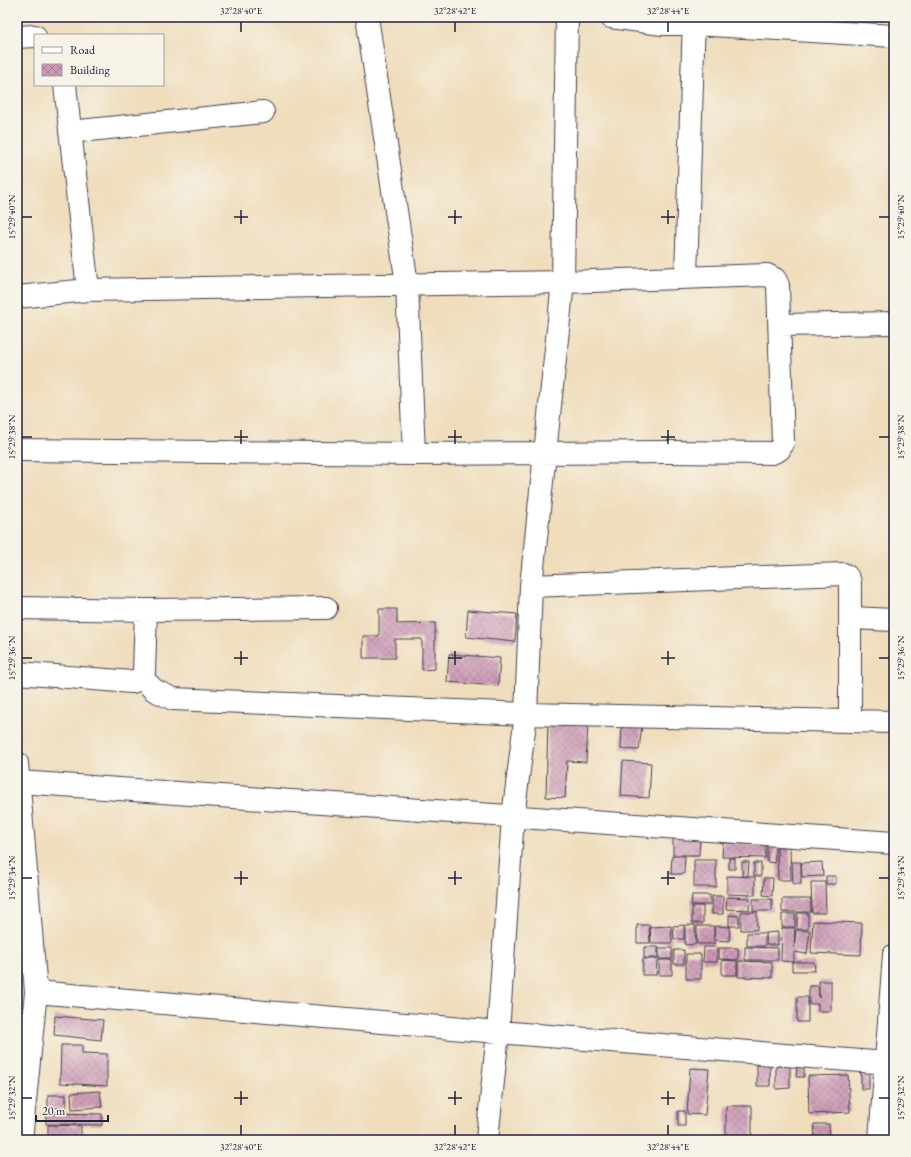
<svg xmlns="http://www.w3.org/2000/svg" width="911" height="1157" font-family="'EB Garamond',serif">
  <defs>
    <pattern id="building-cross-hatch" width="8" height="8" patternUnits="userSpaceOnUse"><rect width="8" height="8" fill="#cc99b6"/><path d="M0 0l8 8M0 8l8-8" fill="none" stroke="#a57c95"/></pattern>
  </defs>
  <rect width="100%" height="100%" fill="#f7f3e8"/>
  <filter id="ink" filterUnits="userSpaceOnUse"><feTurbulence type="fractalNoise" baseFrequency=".025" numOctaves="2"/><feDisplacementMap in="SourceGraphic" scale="8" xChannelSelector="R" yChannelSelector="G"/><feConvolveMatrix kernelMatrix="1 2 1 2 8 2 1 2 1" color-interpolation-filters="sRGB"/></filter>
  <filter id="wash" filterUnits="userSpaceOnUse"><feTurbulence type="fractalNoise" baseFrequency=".012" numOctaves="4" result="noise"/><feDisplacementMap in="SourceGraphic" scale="16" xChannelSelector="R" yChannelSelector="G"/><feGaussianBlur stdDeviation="0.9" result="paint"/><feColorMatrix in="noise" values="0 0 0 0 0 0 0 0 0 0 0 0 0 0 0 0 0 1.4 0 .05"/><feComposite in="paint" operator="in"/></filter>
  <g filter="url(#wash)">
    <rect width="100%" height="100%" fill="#efddbc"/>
    <g id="blocks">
      <path fill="url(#building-cross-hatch)" d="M 379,609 L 397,609 L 397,624 L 435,623 L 435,669 L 422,670 L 422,639 L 395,639 L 395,658 L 363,658 L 363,636 L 379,636 Z
        M 468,610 L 517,614 L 515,642 L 466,637 Z
        M 449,654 L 500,658 L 498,686 L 447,682 Z
        M 622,721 L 642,724 L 639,750 L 621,749 Z
        M 548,723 L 588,724 L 586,762 L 567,761 L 565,798 L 546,797 Z
        M 623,761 L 651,763 L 649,798 L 621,796 Z
        M 673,838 L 700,839 L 699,855 L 673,855 Z
        M 723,843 L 765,845 L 765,858 L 722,857 Z
        M 767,845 L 775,845 L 775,863 L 767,862 Z
        M 777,847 L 790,847 L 791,880 L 778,880 Z
        M 672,856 L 685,856 L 684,874 L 671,874 Z
        M 729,858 L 735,858 L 735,869 L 729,869 Z
        M 694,860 L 716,860 L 716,887 L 694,887 Z
        M 742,862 L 749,862 L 748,876 L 742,876 Z
        M 792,862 L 801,862 L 801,884 L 793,884 Z
        M 822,862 L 823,876 L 802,877 L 801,863 Z
        M 754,863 L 761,863 L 761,876 L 754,876 Z
        M 727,876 L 755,877 L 755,895 L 727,894 Z
        M 826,876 L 836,876 L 836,884 L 826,884 Z
        M 764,878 L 773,878 L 772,896 L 763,895 Z
        M 811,882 L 825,882 L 826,913 L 812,913 Z
        M 692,895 L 710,895 L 710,905 L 691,905 Z
        M 712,896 L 723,896 L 723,914 L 712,914 Z
        M 727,897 L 750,898 L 749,910 L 726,909 Z
        M 753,899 L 772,899 L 772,911 L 753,911 Z
        M 782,899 L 811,899 L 811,912 L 782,912 Z
        M 692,906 L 703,906 L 703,923 L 692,923 Z
        M 741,912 L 757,912 L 757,930 L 741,930 Z
        M 797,913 L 808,913 L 808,929 L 797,929 Z
        M 782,914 L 795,914 L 795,927 L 782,927 Z
        M 729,915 L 739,916 L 739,926 L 729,926 Z
        M 813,921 L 862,923 L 861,955 L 811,953 Z
        M 637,925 L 649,925 L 650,943 L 637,943 Z
        M 684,925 L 684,939 L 674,939 L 673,926 Z
        M 685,925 L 695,925 L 696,944 L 685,945 Z
        M 671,926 L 672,943 L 651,943 L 650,927 Z
        M 697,926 L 714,926 L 714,944 L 697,944 Z
        M 715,926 L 730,927 L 729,941 L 714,940 Z
        M 782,928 L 795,928 L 794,948 L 796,930 L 810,931 L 807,954 L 794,952 L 794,962 L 781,961 Z
        M 778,932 L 778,945 L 767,945 L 766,933 Z
        M 747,933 L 765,933 L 765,946 L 747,946 Z
        M 644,947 L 658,947 L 658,958 L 644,958 Z
        M 704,947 L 717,947 L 717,962 L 703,962 Z
        M 745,947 L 778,948 L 778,960 L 745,960 Z
        M 659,948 L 672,948 L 672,959 L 659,959 Z
        M 719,948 L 738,948 L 738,960 L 719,959 Z
        M 674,950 L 684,950 L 684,964 L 674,964 Z
        M 686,954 L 701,954 L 701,979 L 686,979 Z
        M 643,959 L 657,959 L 656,975 L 642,975 Z
        M 659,960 L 672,960 L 672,975 L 659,975 Z
        M 722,960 L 737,961 L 737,975 L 722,975 Z
        M 738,961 L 772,962 L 772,978 L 738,977 Z
        M 792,962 L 814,962 L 815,971 L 792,971 Z
        M 819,981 L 831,981 L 831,1011 L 818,1011 L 818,1004 L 809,1004 L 809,986 L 818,986 L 819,998 Z
        M 797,997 L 808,997 L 808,1022 L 797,1022 Z
        M 55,1016 L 103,1020 L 101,1040 L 54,1035 Z
        M 61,1045 L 82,1045 L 82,1053 L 107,1054 L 107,1086 L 60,1083 Z
        M 757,1065 L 770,1065 L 770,1086 L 757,1086 Z
        M 776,1066 L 790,1066 L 790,1088 L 776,1089 Z
        M 797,1066 L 804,1066 L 804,1077 L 796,1077 Z
        M 690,1068 L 709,1069 L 705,1115 L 687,1114 Z
        M 861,1070 L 869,1070 L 869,1089 L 861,1089 Z
        M 848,1075 L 850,1112 L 809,1114 L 808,1076 Z
        M 100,1091 L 102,1107 L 72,1109 L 71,1093 Z
        M 48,1095 L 66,1095 L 66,1108 L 48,1108 Z
        M 726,1106 L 752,1106 L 752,1140 L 726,1140 Z
        M 678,1111 L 685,1111 L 685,1126 L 678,1126 Z
        M 46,1113 L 102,1114 L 102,1125 L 46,1124 Z
        M 814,1124 L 829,1124 L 830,1140 L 815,1140 Z
        M 48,1125 L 81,1126 L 81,1140 L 48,1140 Z
        M 772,1138 L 795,1138 L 795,1140 L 772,1140 Z"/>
    </g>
  </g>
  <g filter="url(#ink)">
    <use href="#blocks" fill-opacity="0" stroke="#413e4e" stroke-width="1"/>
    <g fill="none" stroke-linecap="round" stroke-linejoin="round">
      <defs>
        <path id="minor" d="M 367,17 L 407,284 L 414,454
          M 611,17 L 662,24 L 694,24 L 894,36
          M 17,37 L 35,36
          M 65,85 L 88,290
          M 70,132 L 263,112
          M 686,277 L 694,17
          M 17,297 L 88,290 L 563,282 L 767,275 L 775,279 L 778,285 L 783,443 L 779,450 L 772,453 L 666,452 L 414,454 L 17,450
          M 780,325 L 894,323
          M 531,586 L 843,574 L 847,576 L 850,582 L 850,721
          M 17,608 L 146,610 L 326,608
          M 851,618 L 894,620
          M 17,673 L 132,682 L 142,678 L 144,672 L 146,610
          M 142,678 L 154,690 L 173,699 L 526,714 L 894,722
          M 17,763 L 36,992 L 21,1140
          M 19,782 L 894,843
          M 36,992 L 498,1032 L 886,1063
          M 487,1140 L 498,1032 L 513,817 L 526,714 L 531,586 L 563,282 L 567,17
          M 880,1140 L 894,955"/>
      </defs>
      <use href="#minor" stroke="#413e4e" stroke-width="24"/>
      <use href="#minor" stroke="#fff" stroke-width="22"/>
    </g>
  </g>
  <path fill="none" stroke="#22223b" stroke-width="1.5" d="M 241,22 L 241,32M 455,22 L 455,32M 668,22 L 668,32M 241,210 L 241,224M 455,210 L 455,224M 668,210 L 668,224M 22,217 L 32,217M 234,217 L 248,217M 448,217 L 462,217M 661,217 L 675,217M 879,217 L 889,217M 241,430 L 241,444M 455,430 L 455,444M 668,430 L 668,444M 22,437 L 32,437M 234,437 L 248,437M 448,437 L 462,437M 661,437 L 675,437M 879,437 L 889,437M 241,651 L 241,665M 455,651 L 455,665M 668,651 L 668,665M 22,658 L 32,658M 234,658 L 248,658M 448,658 L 462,658M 661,658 L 675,658M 879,658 L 889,658M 241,871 L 241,885M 455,871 L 455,885M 668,871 L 668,885M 22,878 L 32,878M 234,878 L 248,878M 448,878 L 462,878M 661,878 L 675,878M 879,878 L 889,878M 241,1091 L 241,1105M 455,1091 L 455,1105M 668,1091 L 668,1105M 22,1098 L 32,1098M 234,1098 L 248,1098M 448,1098 L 462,1098M 661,1098 L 675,1098M 879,1098 L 889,1098M 241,1125 L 241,1135M 455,1125 L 455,1135M 668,1125 L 668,1135"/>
  <rect width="911" height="1157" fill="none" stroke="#f7f3e8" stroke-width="44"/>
  <rect x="34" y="34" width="130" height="52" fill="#f7f3e8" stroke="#a29fa3"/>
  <rect x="42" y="47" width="20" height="6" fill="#ffffff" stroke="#a29fa3"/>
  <text x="70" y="54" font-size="12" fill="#22223b">Road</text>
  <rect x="42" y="64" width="20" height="12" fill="url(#building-cross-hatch)" stroke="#a29fa3"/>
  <text x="70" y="74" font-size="12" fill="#22223b">Building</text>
  <path d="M36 1115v6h72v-6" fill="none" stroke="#22223b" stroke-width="2"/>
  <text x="42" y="1115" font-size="12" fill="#22223b" stroke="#f7f3e8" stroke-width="3" paint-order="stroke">20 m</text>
  <rect x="22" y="22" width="867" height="1113" fill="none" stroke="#22223b" stroke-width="1.5"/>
  <g font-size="10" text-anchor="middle" fill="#22223b">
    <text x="241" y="14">32°28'40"E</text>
    <text x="455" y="14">32°28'42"E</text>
    <text x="668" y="14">32°28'44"E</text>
    <text transform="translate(11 217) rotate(-90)" y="4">15°29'40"N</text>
    <text transform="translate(900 217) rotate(-90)" y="4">15°29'40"N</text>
    <text transform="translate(11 437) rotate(-90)" y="4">15°29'38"N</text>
    <text transform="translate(900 437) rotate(-90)" y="4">15°29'38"N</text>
    <text transform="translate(11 658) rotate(-90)" y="4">15°29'36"N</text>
    <text transform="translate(900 658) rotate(-90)" y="4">15°29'36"N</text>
    <text transform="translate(11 878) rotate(-90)" y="4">15°29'34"N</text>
    <text transform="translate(900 878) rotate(-90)" y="4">15°29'34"N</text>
    <text transform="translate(11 1098) rotate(-90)" y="4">15°29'32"N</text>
    <text transform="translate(900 1098) rotate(-90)" y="4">15°29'32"N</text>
    <text x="241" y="1150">32°28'40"E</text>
    <text x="455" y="1150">32°28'42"E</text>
    <text x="668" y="1150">32°28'44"E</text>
  </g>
</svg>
